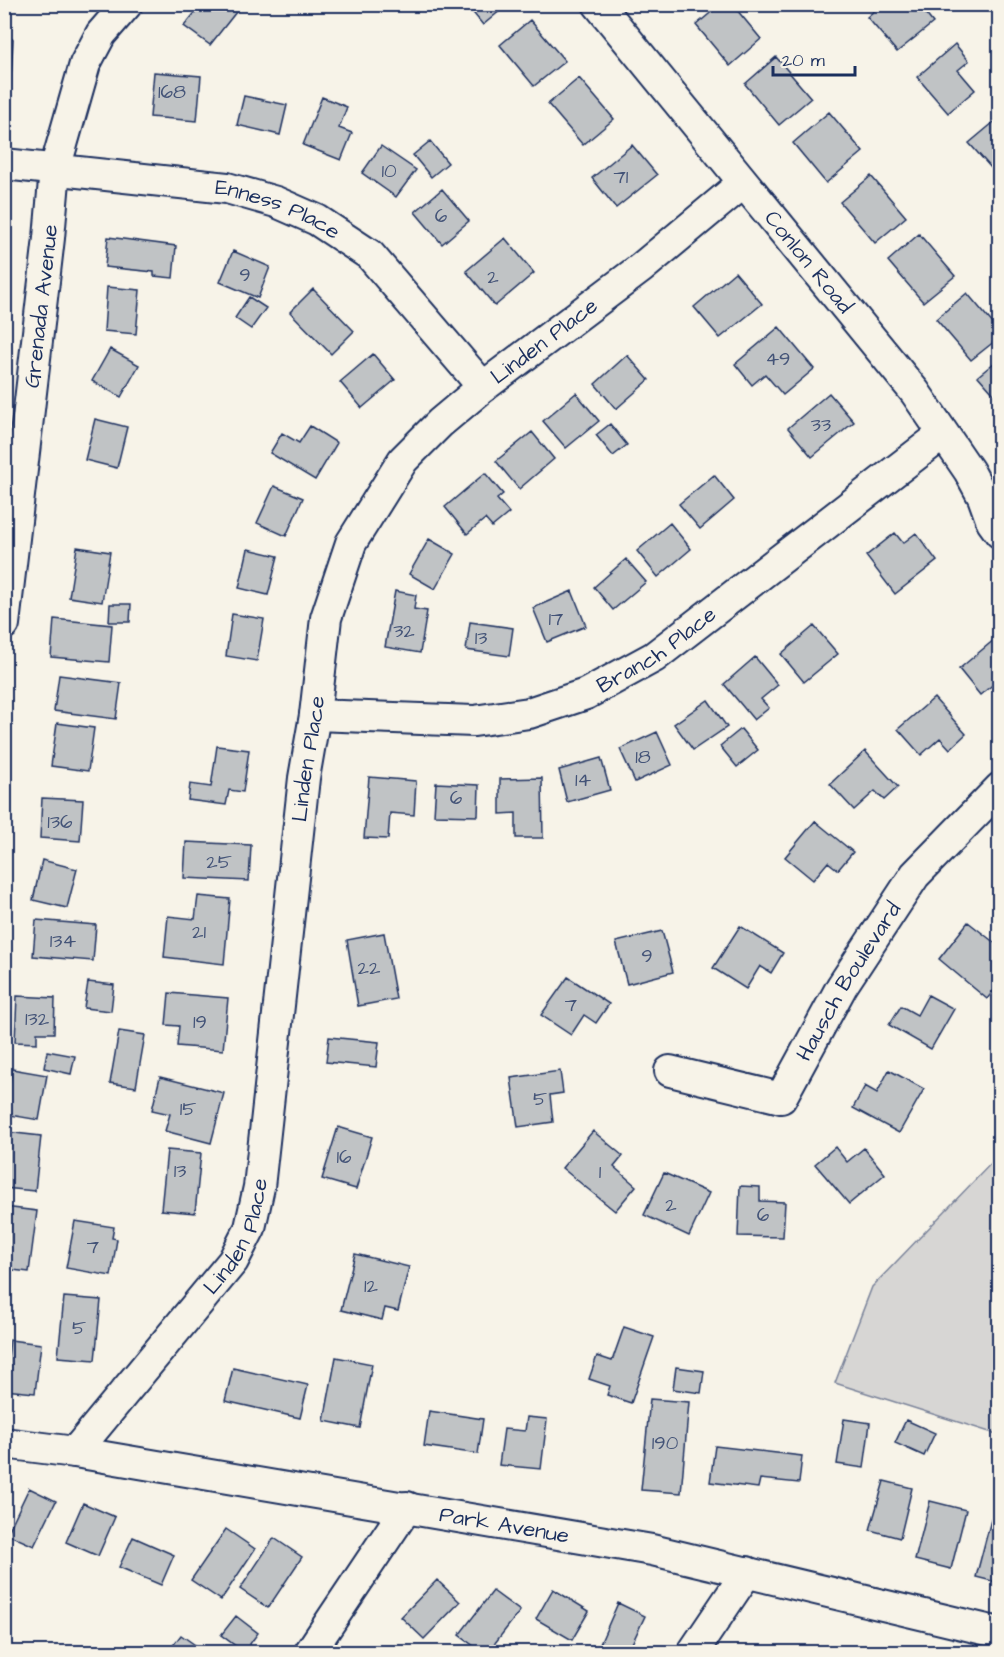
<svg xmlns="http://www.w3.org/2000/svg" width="1004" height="1657" font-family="'Architects Daughter',sans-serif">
  <rect width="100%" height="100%" fill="#f7f3e8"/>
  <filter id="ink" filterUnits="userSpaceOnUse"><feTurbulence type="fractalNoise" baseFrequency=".0167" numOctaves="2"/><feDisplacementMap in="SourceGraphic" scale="12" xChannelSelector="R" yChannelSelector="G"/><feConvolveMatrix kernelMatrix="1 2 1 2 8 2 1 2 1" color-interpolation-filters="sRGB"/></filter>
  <g filter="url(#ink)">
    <path fill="#d7d6d4" stroke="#798299" stroke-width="1.5" d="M 999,1155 L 999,1435 L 835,1383 L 872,1287 Z"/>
    <path fill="#c0c3c5" stroke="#1b2f5e" stroke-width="1.5" d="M 202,4 L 226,4 L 236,12 L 210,45 L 184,26 Z
      M 466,4 L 508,4 L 483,25 Z
      M 721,4 L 732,4 L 761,39 L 730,66 L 696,25 Z
      M 882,4 L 918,4 L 933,23 L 897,52 L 867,17 Z
      M 530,20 L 565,61 L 534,86 L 500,45 Z
      M 4,39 L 13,39 L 10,99 L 4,98 Z
      M 955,44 L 969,61 L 958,70 L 975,90 L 948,113 L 917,77 Z
      M 776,57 L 811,98 L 779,125 L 745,84 Z
      M 154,72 L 201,76 L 197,121 L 150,117 Z
      M 579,78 L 614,119 L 583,145 L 548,104 Z
      M 244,96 L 287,105 L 280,135 L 237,125 Z
      M 322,97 L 347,107 L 339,128 L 352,133 L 341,160 L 303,145 Z
      M 829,112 L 863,152 L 826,183 L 793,143 Z
      M 1000,117 L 1000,178 L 969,143 Z
      M 430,141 L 448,163 L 431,177 L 413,155 Z
      M 632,145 L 657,175 L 616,208 L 592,178 Z
      M 381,146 L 416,170 L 396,197 L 362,173 Z
      M 871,176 L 906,217 L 875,243 L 840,202 Z
      M 442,189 L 469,221 L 442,244 L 415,212 Z
      M 919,234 L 955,276 L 923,302 L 888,261 Z
      M 108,237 L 176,246 L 173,278 L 154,276 L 154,272 L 105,267 Z
      M 505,238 L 534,273 L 495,306 L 466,271 Z
      M 233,251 L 270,267 L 258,298 L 220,282 Z
      M 735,272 L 762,304 L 720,338 L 694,307 Z
      M 107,287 L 140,290 L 136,334 L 104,331 Z
      M 313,289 L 354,331 L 331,354 L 290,312 Z
      M 967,293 L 1000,332 L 1000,337 L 971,360 L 936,319 Z
      M 249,297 L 266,308 L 251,329 L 235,318 Z
      M 779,327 L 814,369 L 783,395 L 765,374 L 752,385 L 735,364 Z
      M 110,349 L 139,365 L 121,397 L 92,381 Z
      M 373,354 L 395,380 L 362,408 L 340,382 Z
      M 627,355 L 649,380 L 616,409 L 595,384 Z
      M 1000,358 L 1000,401 L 978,376 Z
      M 576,393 L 599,421 L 566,448 L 543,421 Z
      M 829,393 L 854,422 L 812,457 L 788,428 Z
      M 95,419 L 127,427 L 117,468 L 85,460 Z
      M 610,424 L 627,445 L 613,456 L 596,435 Z
      M 310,426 L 337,443 L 315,480 L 270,453 L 282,433 L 299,443 Z
      M 532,432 L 554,459 L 519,489 L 496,461 Z
      M 485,473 L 503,494 L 497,499 L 509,513 L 492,527 L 485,519 L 467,534 L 445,507 Z
      M 714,475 L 734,500 L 700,529 L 679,504 Z
      M 274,486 L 303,498 L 286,536 L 257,523 Z
      M 670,523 L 691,549 L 658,577 L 637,551 Z
      M 895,533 L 903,543 L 916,533 L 937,561 L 895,594 L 866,556 Z
      M 429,539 L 455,554 L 435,589 L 409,574 Z
      M 77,547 L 110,552 L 102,602 L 69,597 Z
      M 248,549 L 278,556 L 268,595 L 239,588 Z
      M 626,559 L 646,582 L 613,610 L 594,587 Z
      M 395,591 L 416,595 L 414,609 L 427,611 L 420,653 L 385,647 Z
      M 572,591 L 586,626 L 547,642 L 533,608 Z
      M 110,604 L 131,604 L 130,622 L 109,622 Z
      M 232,614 L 264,619 L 257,661 L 226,656 Z
      M 54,619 L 112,625 L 109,662 L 51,657 Z
      M 470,622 L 513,628 L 509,656 L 466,650 Z
      M 814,626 L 838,654 L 804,682 L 781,654 Z
      M 995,639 L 1000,645 L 1000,679 L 980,695 L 959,669 Z
      M 755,657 L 778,685 L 761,699 L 769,708 L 754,720 L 724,684 Z
      M 59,675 L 121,683 L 116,719 L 54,711 Z
      M 934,698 L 966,734 L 950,749 L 940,738 L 921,755 L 898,729 Z
      M 708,700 L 727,727 L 693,750 L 674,724 Z
      M 57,723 L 94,728 L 88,771 L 51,766 Z
      M 741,729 L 758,750 L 737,767 L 720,746 Z
      M 657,732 L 672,765 L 635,782 L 620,749 Z
      M 217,746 L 249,750 L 243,792 L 229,790 L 226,805 L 188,800 L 190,784 L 211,787 Z
      M 865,751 L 898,787 L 884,800 L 875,791 L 854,810 L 830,784 Z
      M 601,758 L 610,790 L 567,802 L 559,770 Z
      M 369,777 L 416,781 L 414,815 L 390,813 L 388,839 L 364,838 Z
      M 542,778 L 543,838 L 516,838 L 516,813 L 500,814 L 500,779 Z
      M 436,783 L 479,785 L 478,816 L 434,815 Z
      M 42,798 L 83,800 L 80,841 L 40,838 Z
      M 815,821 L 853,852 L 838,870 L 828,862 L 813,880 L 785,857 Z
      M 186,842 L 251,845 L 249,881 L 184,878 Z
      M 42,860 L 77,869 L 67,908 L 33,900 Z
      M 198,896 L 230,899 L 224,964 L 164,957 L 168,916 L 195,919 Z
      M 36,920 L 96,925 L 93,961 L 33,956 Z
      M 968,922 L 1000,947 L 1000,983 L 987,999 L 939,959 Z
      M 740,926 L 783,953 L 771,973 L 760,966 L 746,989 L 713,968 Z
      M 662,931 L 673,972 L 627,984 L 616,942 Z
      M 384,933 L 396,999 L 358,1006 L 347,940 Z
      M 568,977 L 609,1004 L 596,1023 L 584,1015 L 571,1035 L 541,1015 Z
      M 88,982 L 114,985 L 111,1011 L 84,1008 Z
      M 169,993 L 228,998 L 223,1050 L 177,1046 L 179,1026 L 166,1025 Z
      M 928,995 L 954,1009 L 931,1049 L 889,1025 L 901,1006 L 917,1015 Z
      M 17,996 L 55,998 L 54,1033 L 37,1033 L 37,1043 L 15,1042 Z
      M 119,1031 L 145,1035 L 136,1087 L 110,1083 Z
      M 329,1037 L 379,1042 L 376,1067 L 326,1062 Z
      M 47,1051 L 75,1056 L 71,1074 L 44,1068 Z
      M 12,1069 L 47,1075 L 39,1120 L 4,1114 Z
      M 889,1070 L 924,1089 L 899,1133 L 853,1108 L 865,1086 L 877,1093 Z
      M 560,1071 L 563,1093 L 550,1095 L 553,1122 L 518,1127 L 511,1078 Z
      M 160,1077 L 224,1093 L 211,1143 L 165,1131 L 170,1114 L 152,1110 Z
      M 338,1127 L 372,1137 L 356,1189 L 322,1179 Z
      M 593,1131 L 623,1156 L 614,1167 L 636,1186 L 615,1211 L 562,1168 Z
      M 6,1132 L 41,1136 L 35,1191 L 4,1188 Z
      M 835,1147 L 847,1162 L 864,1148 L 885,1174 L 849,1204 L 815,1164 Z
      M 167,1150 L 201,1153 L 195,1213 L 161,1210 Z
      M 664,1173 L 709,1193 L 689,1236 L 644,1215 Z
      M 740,1186 L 760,1187 L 760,1201 L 785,1202 L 783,1237 L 738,1236 Z
      M 4,1207 L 37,1211 L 29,1272 L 4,1269 Z
      M 75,1221 L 114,1227 L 112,1238 L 117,1239 L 111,1276 L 66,1268 Z
      M 355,1254 L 409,1267 L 398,1311 L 385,1308 L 382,1320 L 341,1310 Z
      M 64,1297 L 101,1300 L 95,1360 L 58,1357 Z
      M 624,1327 L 654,1337 L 631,1403 L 607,1395 L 610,1386 L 589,1379 L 597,1356 L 612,1361 Z
      M 10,1340 L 41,1344 L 35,1393 L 4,1390 Z
      M 336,1357 L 372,1364 L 360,1428 L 324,1421 Z
      M 676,1367 L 704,1371 L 701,1393 L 673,1389 Z
      M 233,1368 L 308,1385 L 300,1418 L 225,1401 Z
      M 650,1399 L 689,1402 L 681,1493 L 641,1490 Z
      M 429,1411 L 483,1419 L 478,1454 L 424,1446 Z
      M 527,1417 L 547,1419 L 541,1469 L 499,1465 L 504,1429 L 525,1431 Z
      M 844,1419 L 870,1423 L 864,1468 L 837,1464 Z
      M 906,1420 L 935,1433 L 924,1456 L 895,1443 Z
      M 715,1446 L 802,1456 L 799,1483 L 760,1479 L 758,1488 L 710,1482 Z
      M 884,1481 L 912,1488 L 900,1538 L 870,1530 Z
      M 29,1488 L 56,1501 L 34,1546 L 7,1534 Z
      M 930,1501 L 966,1510 L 951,1569 L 915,1560 Z
      M 83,1503 L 115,1517 L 98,1556 L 66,1542 Z
      M 992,1516 L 1000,1518 L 1000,1583 L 976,1577 Z
      M 226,1529 L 255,1549 L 221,1600 L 191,1580 Z
      M 133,1537 L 174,1555 L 161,1585 L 119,1567 Z
      M 274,1538 L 302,1557 L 268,1608 L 240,1589 Z
      M 437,1580 L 460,1602 L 424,1639 L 401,1617 Z
      M 553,1589 L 589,1611 L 572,1640 L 536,1619 Z
      M 493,1591 L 520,1611 L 488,1652 L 482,1652 L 459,1635 Z
      M 618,1603 L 645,1616 L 628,1652 L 619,1652 L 600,1644 Z
      M 236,1616 L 258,1633 L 244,1652 L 221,1635 Z
      M 181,1635 L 205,1652 L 168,1652 Z"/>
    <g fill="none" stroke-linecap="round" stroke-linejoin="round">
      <defs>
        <g id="street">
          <path id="s1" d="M 598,4 L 915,392 L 969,471 L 983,497 L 992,522 L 1000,533"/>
          <path id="s2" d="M 4,164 L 227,188 L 276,202 L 317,220 L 370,255 L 483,387"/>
          <path id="s3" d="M 4,624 L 49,238 L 55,169 L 85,64 L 101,34 L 127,4"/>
          <path id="s4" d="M 315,715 L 474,721 L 529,713 L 586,694 L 654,657 L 943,434"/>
          <path id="s5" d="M 670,1071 L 781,1098 L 842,986 L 915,875 L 1000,788"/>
          <path id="s6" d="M 4,1443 L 75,1452 L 652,1550 L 1000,1633"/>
          <path id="s7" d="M 75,1452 L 233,1261 L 250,1228 L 259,1187 L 304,778 L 315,715 L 326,618 L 351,543 L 403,460 L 440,423 L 483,387 L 641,268 L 743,183"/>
          <path d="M 310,1652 L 407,1507"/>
          <path d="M 693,1652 L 747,1572"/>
        </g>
      </defs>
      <use href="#street" stroke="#1b2f5e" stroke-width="34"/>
      <use href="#street" stroke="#f7f3e8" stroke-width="30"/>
    </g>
  </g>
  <g text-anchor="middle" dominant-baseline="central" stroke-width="5" stroke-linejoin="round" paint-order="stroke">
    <g font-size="20" fill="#445478">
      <text x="172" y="92">168</text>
      <text x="389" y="171">10</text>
      <text x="621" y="177">71</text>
      <text x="441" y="216">6</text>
      <text x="245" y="275">9</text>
      <text x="493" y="277">2</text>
      <text x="778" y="359">49</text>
      <text x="821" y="425">33</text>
      <text x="556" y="619">17</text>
      <text x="404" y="631">32</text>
      <text x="481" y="638">13</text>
      <text x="643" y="757">18</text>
      <text x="583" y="780">14</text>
      <text x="456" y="798">6</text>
      <text x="60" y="822">136</text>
      <text x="219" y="862">25</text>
      <text x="199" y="932">21</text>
      <text x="63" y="941">134</text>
      <text x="647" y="956">9</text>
      <text x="369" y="968">22</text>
      <text x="571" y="1005">7</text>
      <text x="37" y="1019">132</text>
      <text x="200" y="1022">19</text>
      <text x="540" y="1099">5</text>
      <text x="188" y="1109">15</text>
      <text x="344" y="1157">16</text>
      <text x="180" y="1171">13</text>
      <text x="600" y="1172">1</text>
      <text x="671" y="1205">2</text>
      <text x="763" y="1215">6</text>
      <text x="93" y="1247">7</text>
      <text x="371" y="1286">12</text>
      <text x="79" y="1328">5</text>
      <text x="665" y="1443">190</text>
    </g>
    <g font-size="22" fill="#1b2f5e" stroke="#f7f3e8">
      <text stroke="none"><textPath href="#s2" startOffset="279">Enness Place</textPath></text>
      <text stroke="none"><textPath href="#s1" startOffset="333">Conlon Road</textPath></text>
      <text stroke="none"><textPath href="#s3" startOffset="320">Grenada Avenue</textPath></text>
      <text stroke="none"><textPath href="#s7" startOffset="1262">Linden Place</textPath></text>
      <text stroke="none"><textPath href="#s4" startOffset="358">Branch Place</textPath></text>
      <text stroke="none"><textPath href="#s7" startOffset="758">Linden Place</textPath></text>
      <text stroke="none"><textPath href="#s5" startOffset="249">Hausch Boulevard</textPath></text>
      <text stroke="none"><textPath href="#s7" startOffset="272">Linden Place</textPath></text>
      <text stroke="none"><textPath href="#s6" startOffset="507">Park Avenue</textPath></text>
    </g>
  </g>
  <rect width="1004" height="1657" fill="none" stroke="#f7f3e8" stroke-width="24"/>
  <rect x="12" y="12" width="980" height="1633" fill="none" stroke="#1b2f5e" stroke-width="2" filter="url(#ink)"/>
  <path d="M773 66v9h82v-9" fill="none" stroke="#1b2f5e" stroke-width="3"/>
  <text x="782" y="66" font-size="18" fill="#1b2f5e" stroke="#f7f3e8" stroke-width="4.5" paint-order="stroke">20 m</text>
</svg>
